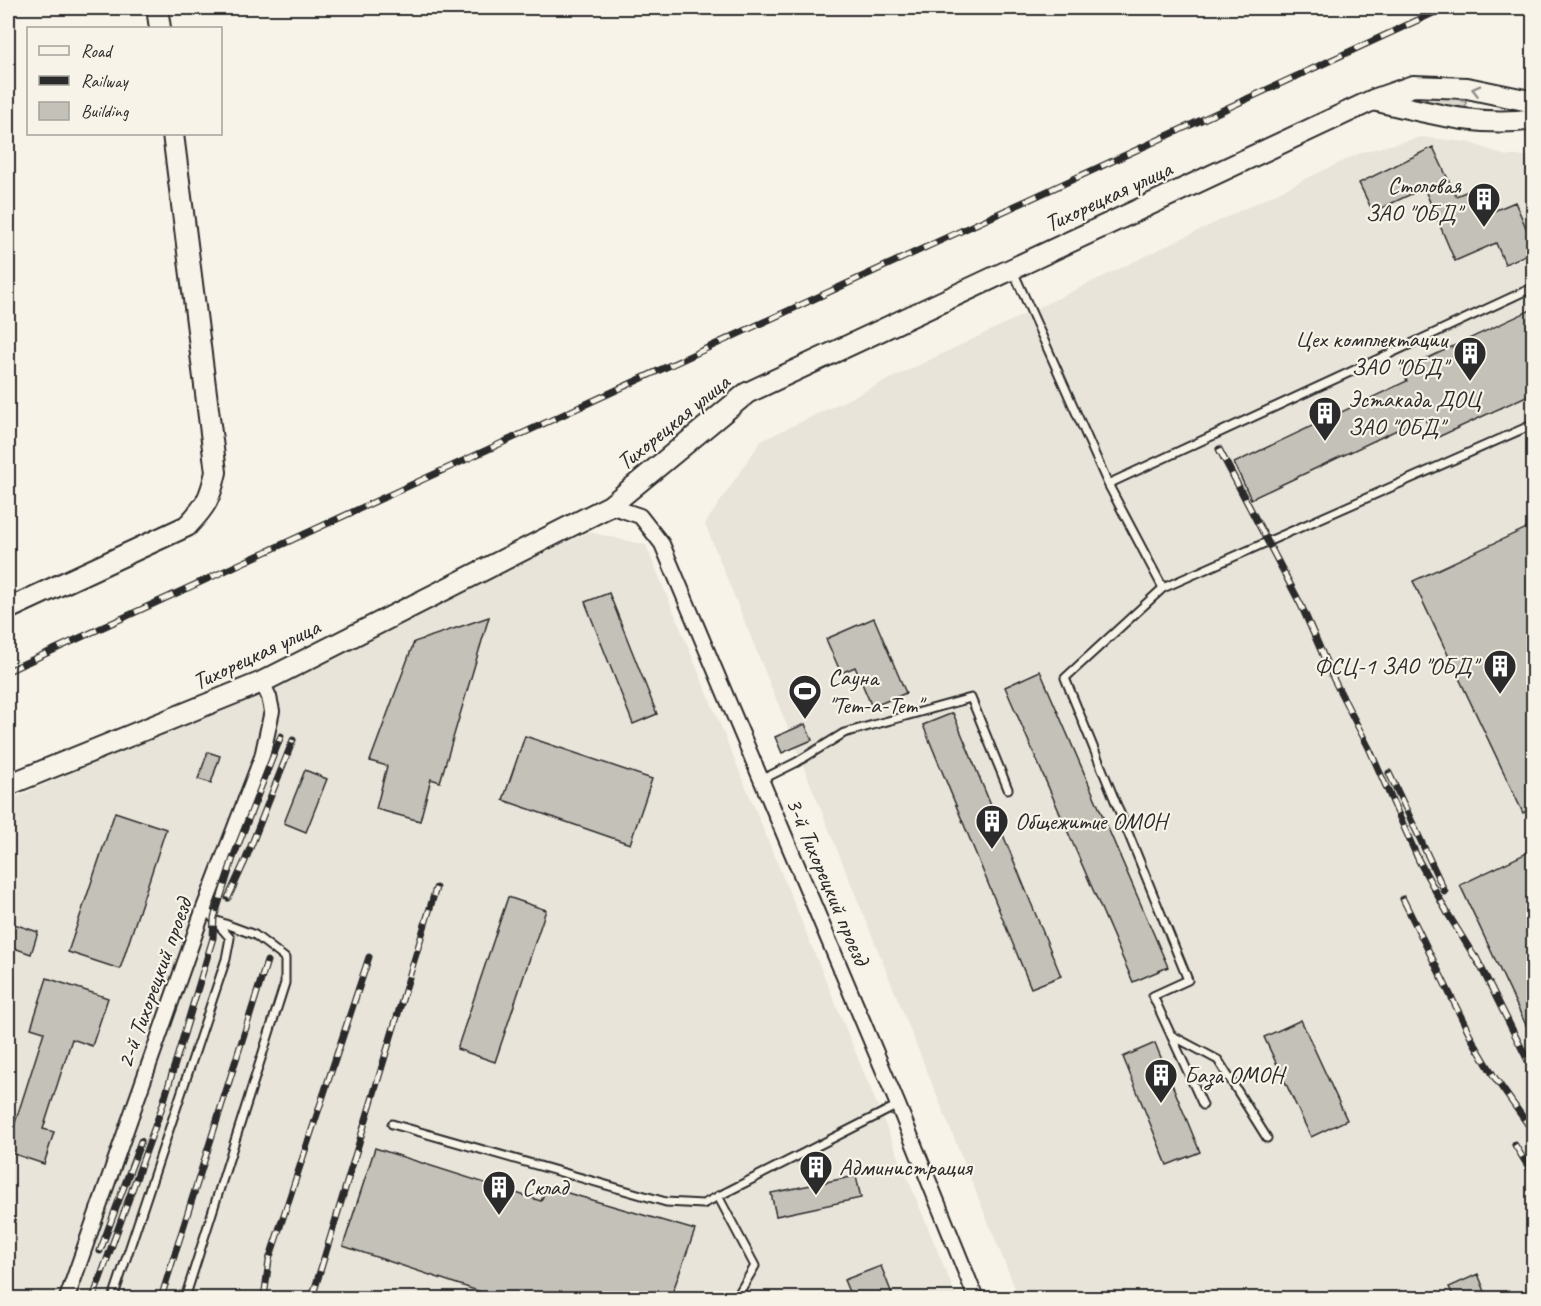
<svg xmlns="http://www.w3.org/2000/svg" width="1541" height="1306" font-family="Caveat,sans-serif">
  <rect width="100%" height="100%" fill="#f7f3e8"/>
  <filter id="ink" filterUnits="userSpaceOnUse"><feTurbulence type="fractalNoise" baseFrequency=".0167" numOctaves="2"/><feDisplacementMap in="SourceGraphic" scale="12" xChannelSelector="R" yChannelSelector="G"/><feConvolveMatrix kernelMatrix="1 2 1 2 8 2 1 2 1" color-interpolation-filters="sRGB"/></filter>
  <g filter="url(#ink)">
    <path fill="#e8e4da" d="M 1421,137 L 1468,142 L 1506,156 L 1533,156 L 1533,1298 L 1019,1298 L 705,524 L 761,441 L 1362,152 Z
      M 589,532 L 646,545 L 957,1298 L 8,1298 L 8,801 Z"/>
    <path fill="#dad6cc" stroke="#82807c" stroke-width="1.5" d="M 1436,96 L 1450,96 L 1466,102 L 1465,110 L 1424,105 L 1423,100 Z"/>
    <path fill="#c4c1b9" stroke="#2b2b2b" stroke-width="1.5" d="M 1433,147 L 1456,196 L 1478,187 L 1489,213 L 1515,202 L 1533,244 L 1533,252 L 1505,264 L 1496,243 L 1455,261 L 1424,188 L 1373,212 L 1359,183 Z
      M 1533,309 L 1533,393 L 1434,439 L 1424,417 L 1251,499 L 1234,463 L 1407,381 L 1402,370 Z
      M 1533,525 L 1533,808 L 1523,813 L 1413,581 Z
      M 609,593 L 657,714 L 633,724 L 585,602 Z
      M 489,617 L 440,782 L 431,779 L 420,821 L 376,809 L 387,766 L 370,761 L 414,642 Z
      M 874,618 L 906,693 L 872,707 L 855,667 L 841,673 L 826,639 Z
      M 1040,671 L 1168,967 L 1133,982 L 1005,687 Z
      M 953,713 L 1061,976 L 1031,988 L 923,725 Z
      M 805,724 L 812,740 L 782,753 L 775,737 Z
      M 525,736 L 652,779 L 630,844 L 503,800 Z
      M 208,752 L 220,756 L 211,783 L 198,779 Z
      M 305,770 L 327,779 L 306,832 L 284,823 Z
      M 115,812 L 166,829 L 120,969 L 68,952 Z
      M 1533,850 L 1533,1040 L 1460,885 Z
      M 508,897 L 546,910 L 495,1062 L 457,1049 Z
      M 8,922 L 38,932 L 31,954 L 8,946 Z
      M 47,978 L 108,998 L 92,1046 L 72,1039 L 43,1129 L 54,1132 L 44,1164 L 8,1152 L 8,1145 L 44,1032 L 31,1028 Z
      M 1301,1020 L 1347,1120 L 1311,1137 L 1264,1037 Z
      M 1155,1043 L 1200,1152 L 1167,1165 L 1123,1057 Z
      M 375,1148 L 541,1201 L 547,1187 L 695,1230 L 670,1299 L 502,1299 L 343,1246 Z
      M 856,1176 L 861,1198 L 776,1216 L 771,1193 Z
      M 881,1266 L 894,1299 L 852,1299 L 844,1280 Z
      M 1478,1274 L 1488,1299 L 1455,1299 L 1449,1287 Z"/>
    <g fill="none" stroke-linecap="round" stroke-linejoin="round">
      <defs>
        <path id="lane" d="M 1013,271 L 1108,484 L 1163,588 L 1065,678 L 1188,980 L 1153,996 L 1203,1105
          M 1108,484 L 1534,287
          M 1163,588 L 1534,424
          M 761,780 L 797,762 L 844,733 L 971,698 L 1008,789
          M 1171,1035 L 1218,1060 L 1267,1138
          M 392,1124 L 666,1202 L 703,1204 L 898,1105
          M 718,1196 L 755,1266 L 736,1298
          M 113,1298 L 226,959 L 230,938 L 204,908
          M 185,1298 L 285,983 L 285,958 L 255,935 L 217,921"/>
        <path id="street" d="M 610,506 L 640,516 L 662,544 L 898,1105 L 976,1298
          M 67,1298 L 204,908 L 262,757 L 272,711 L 269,697 L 262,682"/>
        <path id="secondary" d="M 157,8 L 160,28
          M 1373,100 C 1426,112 1479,128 1534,119
          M 8,609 L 187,526 C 206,506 210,499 216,472 L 173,134
          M 8,785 L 262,682 L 610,506 L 747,393 L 1373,100 L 1413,86 L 1467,88 L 1534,102"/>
      </defs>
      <use href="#lane" stroke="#2b2b2b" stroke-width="11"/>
      <use href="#street" stroke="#2b2b2b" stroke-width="18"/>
      <use href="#secondary" stroke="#2b2b2b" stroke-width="24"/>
      <use href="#lane" stroke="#f7f3e8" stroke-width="7"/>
      <use href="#street" stroke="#f7f3e8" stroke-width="14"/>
      <use href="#secondary" stroke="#f7f3e8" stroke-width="20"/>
      <defs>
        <path id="rail" d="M 1219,449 L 1301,605 L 1334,680 L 1369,748 L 1419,861 L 1448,914 L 1479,964
          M 8,671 L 1444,8
          M 1389,773 L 1445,892
          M 228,898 L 245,861 L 293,740
          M 1403,899 L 1473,1041 L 1495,1078 L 1534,1133
          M 1476,957 L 1534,1073
          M 1515,1145 L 1534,1176
          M 100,1251 L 141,1141
          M 93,1298 L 162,1107 L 213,938 L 214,918 L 233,858 L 281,736
          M 161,1298 L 267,961
          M 264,1298 L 269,1260 L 369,957
          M 312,1298 L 436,888"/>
      </defs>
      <use href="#rail" stroke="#2b2b2b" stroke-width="7"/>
      <use href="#rail" stroke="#f7f3e8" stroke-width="4.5" stroke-dasharray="14" stroke-linecap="butt"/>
    </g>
    <defs><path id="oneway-chevron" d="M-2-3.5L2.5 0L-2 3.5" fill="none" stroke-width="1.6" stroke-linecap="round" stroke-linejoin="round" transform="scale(1.5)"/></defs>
    <use stroke="#918f8a" href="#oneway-chevron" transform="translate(1476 90) rotate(-166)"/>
  </g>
  <defs>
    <symbol id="building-pin" viewBox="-11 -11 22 30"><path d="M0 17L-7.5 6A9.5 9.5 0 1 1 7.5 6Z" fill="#2b2b2b" stroke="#f7f3e8"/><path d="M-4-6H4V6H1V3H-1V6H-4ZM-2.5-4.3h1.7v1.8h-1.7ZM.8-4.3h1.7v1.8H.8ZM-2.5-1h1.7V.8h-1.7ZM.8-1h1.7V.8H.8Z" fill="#fff"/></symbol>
    <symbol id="stadium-pin" viewBox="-11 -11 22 30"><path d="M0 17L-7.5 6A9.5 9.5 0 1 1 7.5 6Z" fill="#2b2b2b" stroke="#f7f3e8"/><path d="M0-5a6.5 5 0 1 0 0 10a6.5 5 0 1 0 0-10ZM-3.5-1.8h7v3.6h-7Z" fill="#fff"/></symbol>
  </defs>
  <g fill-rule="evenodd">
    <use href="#building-pin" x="1465" y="180" width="38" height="52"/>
    <use href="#building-pin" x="1451" y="334" width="38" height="52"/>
    <use href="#building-pin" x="1306" y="394" width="38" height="52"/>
    <use href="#building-pin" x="1481" y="647" width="38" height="52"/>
    <use href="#stadium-pin" x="786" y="672" width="38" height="52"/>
    <use href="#building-pin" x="973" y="802" width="38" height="52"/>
    <use href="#building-pin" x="1142" y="1056" width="38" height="52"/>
    <use href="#building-pin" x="797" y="1148" width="38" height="52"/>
    <use href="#building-pin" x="480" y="1168" width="38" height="52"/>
  </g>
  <g text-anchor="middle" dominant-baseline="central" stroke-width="4.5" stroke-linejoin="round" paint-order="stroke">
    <g font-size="24" fill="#2b2b2b" stroke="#f7f3e8" text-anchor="start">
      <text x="1461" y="185" text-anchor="end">Столовая<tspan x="1461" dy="28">ЗАО "ОБД"</tspan></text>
      <text x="1447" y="339" text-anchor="end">Цех комплектации<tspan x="1447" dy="28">ЗАО "ОБД"</tspan></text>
      <text x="1348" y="399">Эстакада ДОЦ<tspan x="1348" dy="28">ЗАО "ОБД"</tspan></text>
      <text x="1477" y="666" text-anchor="end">ФСЦ-1 ЗАО "ОБД"</text>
      <text x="828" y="677">Сауна<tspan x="828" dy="28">"Тет-а-Тет"</tspan></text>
      <text x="1015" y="821">Общежитие ОМОН</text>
      <text x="1184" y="1075">База ОМОН</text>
      <text x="839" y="1167">Администрация</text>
      <text x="522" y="1187">Склад</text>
    </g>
    <g font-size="24" fill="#2b2b2b" stroke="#f7f3e8">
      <text transform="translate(1108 196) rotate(-25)">Тихорецкая улица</text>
      <text transform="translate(673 422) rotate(-39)">Тихорецкая улица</text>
      <text transform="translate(256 654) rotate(-25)">Тихорецкая улица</text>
      <text transform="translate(828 881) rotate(67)">3-й Тихорецкий проезд</text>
      <text transform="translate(154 983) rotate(-70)">2-й Тихорецкий проезд</text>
    </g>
  </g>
  <rect width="1541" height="1306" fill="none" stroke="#f7f3e8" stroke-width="30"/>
  <rect x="15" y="15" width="1511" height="1276" fill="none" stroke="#2b2b2b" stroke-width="2" filter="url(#ink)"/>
  <rect x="27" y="27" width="195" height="108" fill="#f7f3e8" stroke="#a5a39c" stroke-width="1.5"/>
  <rect x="39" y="46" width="30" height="9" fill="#f7f3e8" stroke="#a5a39c" stroke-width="1.5"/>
  <text x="81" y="57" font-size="18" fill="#2b2b2b">Road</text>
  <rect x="39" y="76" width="30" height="9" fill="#2b2b2b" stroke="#a5a39c" stroke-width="1.5"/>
  <text x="81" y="87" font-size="18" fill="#2b2b2b">Railway</text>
  <rect x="39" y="102" width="30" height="18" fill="#c4c1b9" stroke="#a5a39c" stroke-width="1.5"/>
  <text x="81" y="117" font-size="18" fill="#2b2b2b">Building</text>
</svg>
